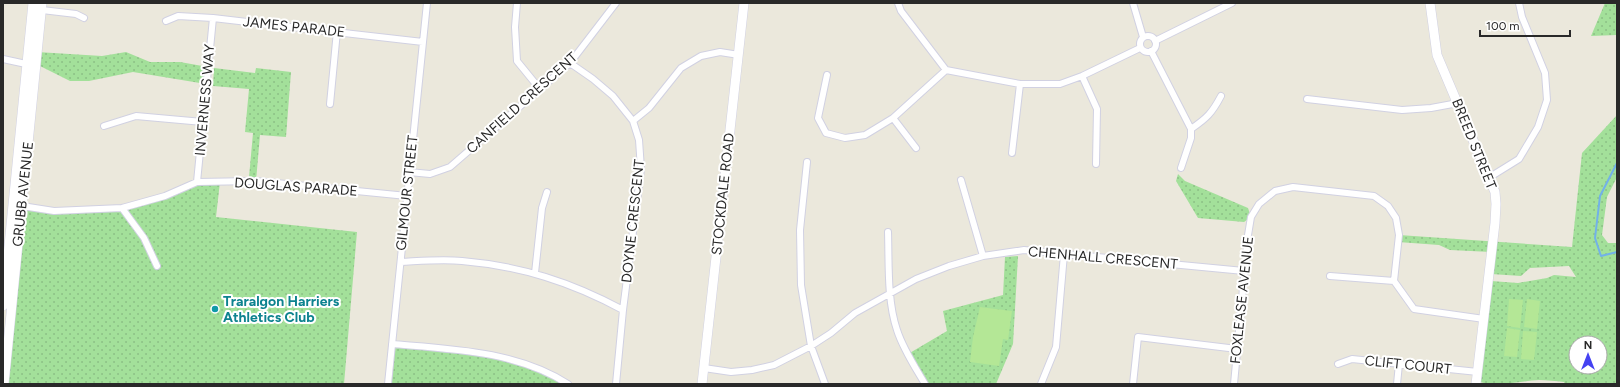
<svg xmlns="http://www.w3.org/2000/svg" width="1620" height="387" font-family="Figtree,sans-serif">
  <defs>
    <pattern id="grass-dots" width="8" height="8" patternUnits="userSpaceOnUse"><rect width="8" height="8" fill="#a3e09a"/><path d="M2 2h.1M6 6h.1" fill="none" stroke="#8cc085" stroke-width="1.8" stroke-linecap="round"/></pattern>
  </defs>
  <rect width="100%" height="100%" fill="#ebe8dc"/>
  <path fill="url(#grass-dots)" fill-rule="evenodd" d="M 1605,3 L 1617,3 L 1617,35 L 1591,36 Z
    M 37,52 L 102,56 L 126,52 L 150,62 L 180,62 L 208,67 L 206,84 L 133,72 L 89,81 L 70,81 L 36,64 Z
    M 214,68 L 255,73 L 256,68 L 291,72 L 286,137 L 260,135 L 256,181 L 249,177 L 253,133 L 245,132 L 249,89 L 213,86 Z
    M 1617,115 L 1617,177 L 1607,197 L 1602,235 L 1608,243 L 1617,243 L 1617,384 L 1565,384 L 1564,382 C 1556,381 1547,380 1539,380 C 1519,381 1499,387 1480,382 L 1491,281 L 1518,283 L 1547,278 L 1554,275 L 1576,277 L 1569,266 L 1530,268 L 1521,276 L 1491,274 L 1491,252 L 1450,250 L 1439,245 L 1398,242 L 1399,235 L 1572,247 L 1582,153 ZM 1576,343 L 1600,343 L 1600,367 L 1576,367 Z
    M 1178,174 L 1185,181 L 1248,208 L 1251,217 L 1244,222 L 1198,218 L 1176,181 Z
    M 197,182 L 220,182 L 216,217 L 357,232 L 344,384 L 5,384 L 22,206 L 54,211 L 122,208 Z
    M 1018,256 L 1013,344 L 996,384 L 925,384 L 908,354 L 947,331 L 943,311 L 1003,295 L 1005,257 Z
    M 392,344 L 507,358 L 568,384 L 388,384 Z"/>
  <path fill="#b4e796" d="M 1509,299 L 1523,300 L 1520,328 L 1507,326 Z
    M 1527,299 L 1540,301 L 1537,329 L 1524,327 Z
    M 980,307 L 1012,311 L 1008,340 L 1003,339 L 999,366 L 970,362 L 973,337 Z
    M 1507,328 L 1520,330 L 1517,357 L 1504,356 Z
    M 1523,331 L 1537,332 L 1534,360 L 1521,359 Z"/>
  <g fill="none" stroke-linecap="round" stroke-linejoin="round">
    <path stroke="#72b1e9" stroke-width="2" d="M 1617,163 L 1600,196 L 1595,238 L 1601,256 L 1617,252"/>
    <defs>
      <path id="street" d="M 517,3 L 515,27 L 517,61 L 539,88
        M 898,3 L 901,11 L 946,70 L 1020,84 L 1060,84 L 1082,76 L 1140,48
        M 1133,3 L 1143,37
        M 42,10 L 76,14 L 84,18
        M 166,21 L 178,16 L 213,18 L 423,42
        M1140 44a8 8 0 1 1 16 0a8 8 0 1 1-16 0Z
        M 1155,41 L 1232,3
        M 1151,51 L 1191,129 L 1191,138 L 1181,168
        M 3,59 L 26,64
        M 570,63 L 593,79 L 613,96 L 633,121 L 639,140 L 641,169 L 623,310 L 616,384
        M 827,75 L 818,118 L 826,133 L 845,138 L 865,135 L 893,118 L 946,70
        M 1082,76 L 1097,109 L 1096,164
        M 1307,99 L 1402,110 L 1431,108 L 1458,103
        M 330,104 L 337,31
        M 893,118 L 916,148
        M 633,121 L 649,108 L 681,68 L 701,56 L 720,52 L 739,55
        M 104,126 L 136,116 L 203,122
        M 1191,129 C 1207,118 1212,113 1221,96
        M 1012,153 L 1020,84
        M 807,162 L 800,230 L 801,285 L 811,346 L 825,384
        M 409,172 L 430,174 L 450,167 L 570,63 L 616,3
        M 1490,177 L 1519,159 L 1538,127 L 1547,100 L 1545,73 L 1522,17 L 1519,3
        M 961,180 L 983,256
        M 197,182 L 213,18
        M 22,206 L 54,211 L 122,208 L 165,196 L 197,182 L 256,181 L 407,196
        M 122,208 L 144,238 L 157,266
        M 888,232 C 889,263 887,301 897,330 C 903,349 915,367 925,384
        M 401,262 C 421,261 442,259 462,261 C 521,266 571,282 623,310
        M 535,273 L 542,208 L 547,192
        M 1330,276 L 1394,281
        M 392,344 C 451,349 517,351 568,384
        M 1338,364 L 1352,359 L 1478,372
        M 704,368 L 731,372 L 752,370 L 774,365 L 811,346 L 831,333 L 855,313 L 916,279 L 949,266 L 983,256 L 1024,250 L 1244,271
        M 388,384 L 427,3
        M 1041,384 L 1056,347 L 1064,254
        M 1133,384 L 1138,337 L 1237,349
        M 1234,384 L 1248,235 L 1251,217 L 1259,204 L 1275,191 L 1293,187 L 1374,196 L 1388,206 L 1396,218 L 1399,235 L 1394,281 L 1414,309 L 1484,319
        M 1397,384 L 1399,364"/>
      <path id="secondary" d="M 1430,3 L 1437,55 L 1495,192 L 1496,204 L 1495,223 L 1476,384
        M 3,306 L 33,3
        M 4,384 L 42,3
        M 702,384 L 744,3"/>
    </defs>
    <use href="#street" stroke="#d1d1e2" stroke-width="8"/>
    <use href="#secondary" stroke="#d1d1e2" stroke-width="10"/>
    <use href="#street" stroke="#fff" stroke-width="6"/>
    <use href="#secondary" stroke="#fff" stroke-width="9"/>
  </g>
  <circle fill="#0f9aa8" stroke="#fff" stroke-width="1.5" cx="215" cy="309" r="4"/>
  <g text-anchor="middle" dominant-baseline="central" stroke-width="4" stroke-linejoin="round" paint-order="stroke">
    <g font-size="14" fill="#292929" stroke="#fff">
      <text transform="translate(294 27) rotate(6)">JAMES PARADE</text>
      <text transform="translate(205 100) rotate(-85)">INVERNESS WAY</text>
      <text transform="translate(522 103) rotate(-42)">CANFIELD CRESCENT</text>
      <text transform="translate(1474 144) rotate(68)">BREED STREET</text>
      <text transform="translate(296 187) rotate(4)">DOUGLAS PARADE</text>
      <text transform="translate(407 193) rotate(-84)">GILMOUR STREET</text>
      <text transform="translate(23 194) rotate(-84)">GRUBB AVENUE</text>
      <text transform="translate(723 194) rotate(-84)">STOCKDALE ROAD</text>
      <text transform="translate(633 221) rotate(-84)">DOYNE CRESCENT</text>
      <text transform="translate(1103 258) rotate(5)">CHENHALL CRESCENT</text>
      <text transform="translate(1242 300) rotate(-84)">FOXLEASE AVENUE</text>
      <text transform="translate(1408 365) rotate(6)">CLIFT COURT</text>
    </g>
    <g font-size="14" font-weight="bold" fill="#0d838f" stroke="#fff" text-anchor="start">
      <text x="223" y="301">Traralgon Harriers<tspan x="223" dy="16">Athletics Club</tspan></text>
    </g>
  </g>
  <rect width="1620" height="387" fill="none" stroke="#292929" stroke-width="8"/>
  <g transform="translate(1588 355)"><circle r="19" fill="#ffffff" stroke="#a9a9a9"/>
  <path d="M0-3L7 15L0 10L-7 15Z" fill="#4542f2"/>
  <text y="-6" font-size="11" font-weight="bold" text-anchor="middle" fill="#292929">N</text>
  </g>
  <path d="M1480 30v6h90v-6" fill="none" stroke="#292929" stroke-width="2"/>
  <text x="1486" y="30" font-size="12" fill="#292929" stroke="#ffffff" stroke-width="3" paint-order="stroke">100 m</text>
</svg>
